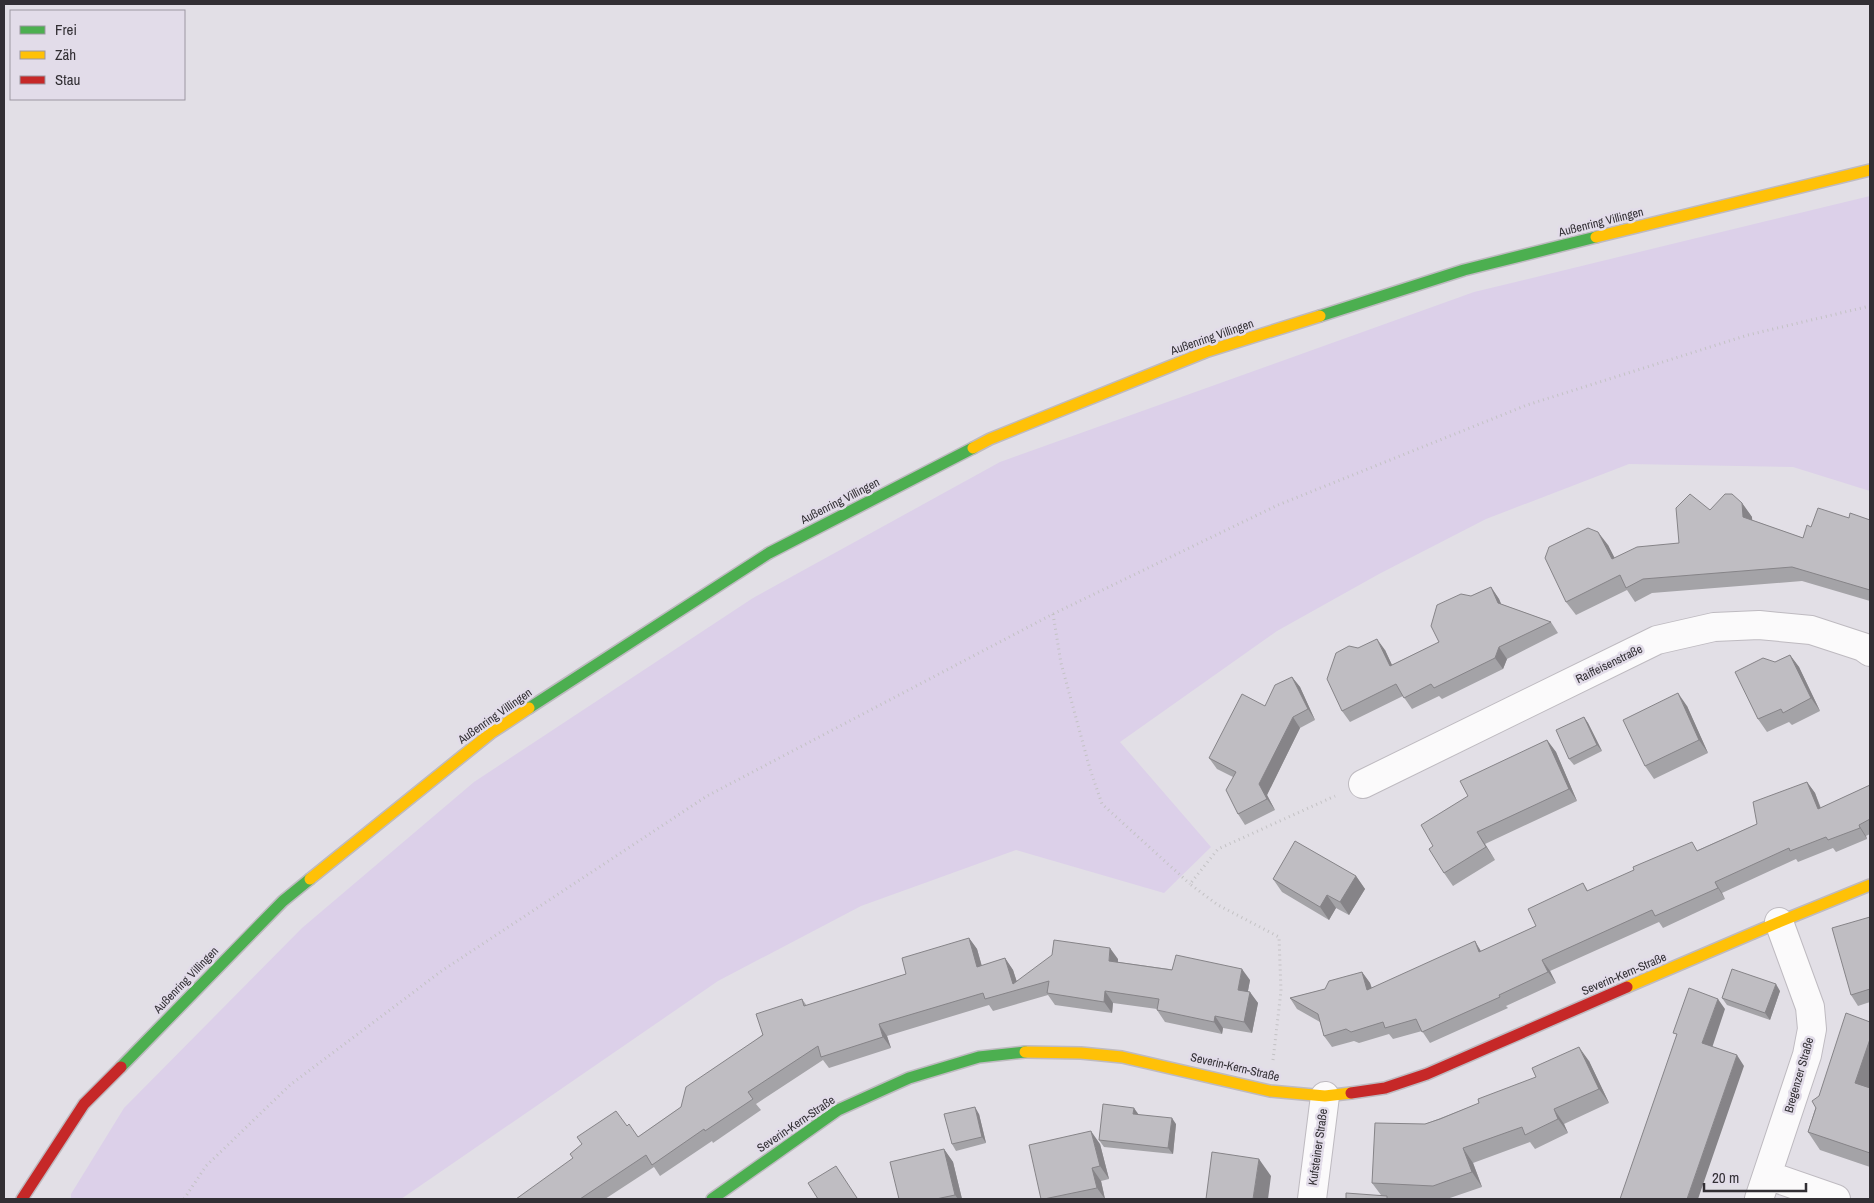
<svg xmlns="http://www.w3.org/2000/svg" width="1874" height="1203" font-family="'Archivo Narrow',sans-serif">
  <rect width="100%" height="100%" fill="#e2dfe6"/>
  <path fill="#dcd0e9" d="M 1870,196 L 1870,491 L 1793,467 L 1629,464 L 1486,519 L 1379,574 L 1277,631 L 1120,742 L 1211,847 L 1164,893 L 1016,850 L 861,906 L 718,981 L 401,1199 L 71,1199 L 71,1194 L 124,1108 L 302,928 L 474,782 L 753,598 L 1000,462 L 1474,292 Z"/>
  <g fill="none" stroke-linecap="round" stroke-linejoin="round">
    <defs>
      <path id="street" d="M 1363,784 L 1657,640 L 1714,627 L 1759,625 L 1811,630 L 1863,647 L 1870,652
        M 1767,1175 L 1836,1199
        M 1312,1199 L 1325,1096
        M 1759,1199 L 1807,1055 L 1812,1029 L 1810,1007 L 1779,922"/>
      <path id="fast" d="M 1320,316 L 1464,270 L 1596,237
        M 529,708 L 769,553 L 973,448
        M 121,1067 L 283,901 L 310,879
        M 712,1199 L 838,1110 L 909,1078 L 979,1057 L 1025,1052"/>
      <path id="slow" d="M 1596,237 L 1870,170
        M 973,448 L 990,439 L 1208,351 L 1320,316
        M 310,879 L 491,733 L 529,708
        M 1627,987 L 1779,922 L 1870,885
        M 1025,1052 L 1081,1053 L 1122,1057 L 1270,1091 L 1325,1096 L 1351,1093"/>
      <path id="jam" d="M 1351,1093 L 1385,1088 L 1427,1074 L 1627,987
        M 22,1199 L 84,1104 L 121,1067"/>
    </defs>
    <use href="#street" stroke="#bebac0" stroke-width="30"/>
    <use href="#fast" stroke="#bebac0" stroke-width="14"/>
    <use href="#slow" stroke="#bebac0" stroke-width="14"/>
    <use href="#jam" stroke="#bebac0" stroke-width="14"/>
    <path stroke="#c3c2c4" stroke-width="3" stroke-dasharray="1 4" stroke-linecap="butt" d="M 1053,614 L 1061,663 L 1090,769 L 1102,804 L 1190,884
      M 1273,1060 L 1281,991 L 1279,937 L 1218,905 L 1190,884 L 1218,849 L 1335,796
      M 184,1199 L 206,1166 L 290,1085 L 443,970 L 707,796 L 1053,614 L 1278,505 L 1527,405 L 1748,335 L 1870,306"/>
    <use href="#street" stroke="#fbfafb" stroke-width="28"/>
    <use href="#fast" stroke="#4caf50" stroke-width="11"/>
    <use href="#slow" stroke="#ffc107" stroke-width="11"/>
    <use href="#jam" stroke="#c62828" stroke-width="11"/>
  </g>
  <path fill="#a4a3a7" d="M 1742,503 L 1752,517 L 1752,520 L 1803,538 L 1811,527 L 1849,518 L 1870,520 L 1870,601 L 1802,581 L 1652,593 L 1635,602 L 1627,590 L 1576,615 L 1566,602 L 1608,545 L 1614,558 L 1679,543 L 1710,510 Z
    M 1491,587 L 1499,599 L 1501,604 L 1551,622 L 1558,633 L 1507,659 L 1503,669 L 1442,699 L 1439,696 L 1412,709 L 1403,696 L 1350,722 L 1342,711 L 1358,648 L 1385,650 L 1392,665 L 1439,642 L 1471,596 Z
    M 1790,655 L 1799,667 L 1820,711 L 1792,725 L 1789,722 L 1767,732 L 1758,719 L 1775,662 Z
    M 1292,677 L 1300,687 L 1315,720 L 1300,728 L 1267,795 L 1275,810 L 1245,825 L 1238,814 L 1233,777 L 1217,769 L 1209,758 L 1265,706 Z
    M 1687,706 L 1708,753 L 1654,779 L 1645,766 Z
    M 1584,717 L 1588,723 L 1602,751 L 1574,765 L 1569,759 Z
    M 1547,740 L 1556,752 L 1577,801 L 1485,844 L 1495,860 L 1453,886 L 1444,873 L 1433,846 L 1468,796 Z
    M 1807,782 L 1815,793 L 1821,808 L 1870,785 L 1870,834 L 1866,836 L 1867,839 L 1836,852 L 1833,848 L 1798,862 L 1796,859 L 1722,893 L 1725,899 L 1663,928 L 1659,922 L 1550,971 L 1556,983 L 1506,1006 L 1508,1008 L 1430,1043 L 1422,1031 L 1393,1039 L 1389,1034 L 1359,1043 L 1354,1041 L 1332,1047 L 1324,1036 L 1320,1022 L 1297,1009 L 1290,998 L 1325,989 L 1362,972 L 1370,983 L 1372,988 L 1482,951 L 1536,926 L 1583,883 L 1588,891 L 1698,850 L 1757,824 Z
    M 1356,876 L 1365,889 L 1349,915 L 1336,908 L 1329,920 L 1282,892 L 1273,879 Z
    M 1870,917 L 1870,1002 L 1858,1006 L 1851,995 Z
    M 969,938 L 977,949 L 982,966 L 1005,958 L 1013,970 L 1017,982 L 1118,959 L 1118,962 L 1250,980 L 1248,991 L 1258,1003 L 1252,1033 L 1223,1028 L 1222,1034 L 1165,1022 L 1157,1010 L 1157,1009 L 1113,1003 L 1112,1013 L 1055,1005 L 1048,995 L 993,1011 L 989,1005 L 887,1036 L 891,1048 L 829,1068 L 823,1060 L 756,1104 L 761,1110 L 713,1143 L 712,1141 L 660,1176 L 654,1167 L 605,1199 L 516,1199 L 627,1126 L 638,1137 L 681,1107 L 802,999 L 807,1006 L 906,974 Z
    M 1780,991 L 1770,1020 L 1727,1005 L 1722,998 Z
    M 1870,1022 L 1870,1167 L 1820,1150 L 1808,1132 L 1819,1096 Z
    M 1589,1061 L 1609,1103 L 1564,1124 L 1568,1133 L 1535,1149 L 1530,1142 L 1473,1163 L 1482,1187 L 1447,1199 L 1415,1199 L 1389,1198 L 1390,1199 L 1346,1199 L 1381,1195 L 1372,1183 L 1425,1124 Z
    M 979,1114 L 986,1143 L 956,1151 L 952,1144 Z
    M 1176,1124 L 1173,1154 L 1104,1147 L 1099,1140 Z
    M 1100,1144 L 1109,1179 L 1101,1181 L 1105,1199 L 1041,1199 Z
    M 944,1149 L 953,1162 L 962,1199 L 899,1199 Z"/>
  <path fill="#868488" d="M 1742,503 L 1752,517 L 1753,531 L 1743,517 Z
    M 1598,532 L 1608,545 L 1622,572 L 1612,559 Z
    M 1491,587 L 1499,599 L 1506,615 L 1498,603 Z
    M 1377,639 L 1385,650 L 1398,678 L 1390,666 Z
    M 1499,647 L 1507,659 L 1503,669 L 1495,658 Z
    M 1790,655 L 1799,667 L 1820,711 L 1811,698 Z
    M 1292,677 L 1300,687 L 1315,720 L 1308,709 Z
    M 1678,693 L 1687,706 L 1708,753 L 1699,740 Z
    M 1293,717 L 1300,728 L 1267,795 L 1275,810 L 1267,799 L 1259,784 Z
    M 1584,717 L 1588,723 L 1602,751 L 1597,745 Z
    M 1547,740 L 1556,752 L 1577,801 L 1569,789 Z
    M 1807,782 L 1815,793 L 1825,821 L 1818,809 Z
    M 1859,825 L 1866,836 L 1867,839 L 1860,828 Z
    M 1477,832 L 1485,844 L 1495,860 L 1486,847 Z
    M 1356,876 L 1365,889 L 1349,915 L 1340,902 Z
    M 1715,882 L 1722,893 L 1725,899 L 1718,888 Z
    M 1327,895 L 1336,908 L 1329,920 L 1320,907 Z
    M 969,938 L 977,949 L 985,978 L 977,967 Z
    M 1475,941 L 1482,953 L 1479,952 Z
    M 1110,948 L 1118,959 L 1117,973 L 1109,961 Z
    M 1005,958 L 1013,970 L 1019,989 L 1013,984 Z
    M 1542,960 L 1550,971 L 1556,983 L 1548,972 Z
    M 1242,969 L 1250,980 L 1246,1001 L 1238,990 Z
    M 1362,972 L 1370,983 L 1375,1001 L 1367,990 Z
    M 1776,984 L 1780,991 L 1770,1020 L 1765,1013 Z
    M 1105,991 L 1113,1003 L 1112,1013 L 1104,1002 Z
    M 1250,992 L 1258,1003 L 1252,1033 L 1244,1022 Z
    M 1718,999 L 1725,1009 L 1710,1054 L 1702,1043 Z
    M 1215,1016 L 1223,1028 L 1222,1034 L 1214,1022 Z
    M 879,1024 L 887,1036 L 891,1048 L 883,1037 Z
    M 1870,1039 L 1870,1094 L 1855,1083 Z
    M 1579,1047 L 1589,1061 L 1609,1103 L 1599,1089 Z
    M 1737,1055 L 1744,1066 L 1698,1199 L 1687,1199 Z
    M 975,1107 L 979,1114 L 986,1143 L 982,1137 Z
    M 1134,1108 L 1139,1115 L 1133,1114 Z
    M 1554,1109 L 1564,1124 L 1568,1133 L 1558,1119 Z
    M 1172,1118 L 1176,1124 L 1173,1154 L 1168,1148 Z
    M 1091,1131 L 1100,1144 L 1109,1179 L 1100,1166 Z
    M 1463,1148 L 1473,1163 L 1482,1187 L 1472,1172 Z
    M 944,1149 L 953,1162 L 962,1199 L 958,1199 L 955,1195 Z
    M 1259,1159 L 1271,1176 L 1268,1199 L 1253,1199 Z
    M 1092,1168 L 1101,1181 L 1105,1199 L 1097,1188 Z"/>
  <path fill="#bfbdc2" stroke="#868488" d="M 1690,494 L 1710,510 L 1725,494 L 1732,494 L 1742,503 L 1743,517 L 1803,538 L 1807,525 L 1811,527 L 1818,508 L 1849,518 L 1850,513 L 1870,520 L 1870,590 L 1792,567 L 1643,579 L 1626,588 L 1620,575 L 1566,602 L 1545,558 L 1549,547 L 1588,528 L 1598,532 L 1612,559 L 1637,547 L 1679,543 L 1676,508 Z
    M 1491,587 L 1498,603 L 1551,622 L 1499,647 L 1495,658 L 1434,688 L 1431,684 L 1404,698 L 1396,684 L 1342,711 L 1327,679 L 1336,653 L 1349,646 L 1358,648 L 1377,639 L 1390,666 L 1439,642 L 1431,626 L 1437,605 L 1461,594 L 1471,596 Z
    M 1790,655 L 1811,698 L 1783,713 L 1781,709 L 1758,719 L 1735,672 L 1763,658 L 1775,662 Z
    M 1292,677 L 1308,709 L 1293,717 L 1259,784 L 1267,799 L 1238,814 L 1226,790 L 1236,772 L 1209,758 L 1242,694 L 1265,706 L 1275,685 Z
    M 1678,693 L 1699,740 L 1645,766 L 1623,720 Z
    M 1584,717 L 1597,745 L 1569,759 L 1556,730 Z
    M 1547,740 L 1569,789 L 1477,832 L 1486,847 L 1444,873 L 1429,849 L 1433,846 L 1421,825 L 1468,796 L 1460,781 Z
    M 1807,782 L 1818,809 L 1870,785 L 1870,819 L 1859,825 L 1860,828 L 1828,840 L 1826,837 L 1790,851 L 1789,848 L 1715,882 L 1718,888 L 1655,916 L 1652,910 L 1542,960 L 1548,972 L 1499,995 L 1500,997 L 1422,1032 L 1416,1019 L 1385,1028 L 1383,1022 L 1351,1032 L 1346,1029 L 1324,1036 L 1318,1014 L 1290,998 L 1325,989 L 1329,981 L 1362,972 L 1367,990 L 1475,941 L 1479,952 L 1536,926 L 1528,909 L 1583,883 L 1587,891 L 1634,870 L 1633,867 L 1692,842 L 1697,851 L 1757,824 L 1753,802 Z
    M 1295,841 L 1356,876 L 1340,902 L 1327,895 L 1320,907 L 1273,879 Z
    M 1870,917 L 1870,989 L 1851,995 L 1832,928 Z
    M 969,938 L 977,967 L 1005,958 L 1013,984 L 1052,955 L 1054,940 L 1110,948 L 1109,961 L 1172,970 L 1176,955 L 1242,969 L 1238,990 L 1250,992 L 1244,1022 L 1215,1016 L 1214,1022 L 1157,1010 L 1159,999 L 1105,991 L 1104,1002 L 1047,993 L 1049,981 L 985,999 L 983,993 L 879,1024 L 883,1037 L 821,1057 L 818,1046 L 748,1092 L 753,1099 L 705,1131 L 704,1129 L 652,1165 L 646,1155 L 580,1199 L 516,1199 L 573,1158 L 570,1154 L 582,1144 L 577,1137 L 616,1111 L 627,1126 L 629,1124 L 638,1137 L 681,1107 L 686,1087 L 763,1035 L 756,1014 L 802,999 L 804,1006 L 906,974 L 902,958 Z
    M 1732,969 L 1776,984 L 1765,1013 L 1722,998 Z
    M 1689,988 L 1718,999 L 1702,1043 L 1737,1055 L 1687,1199 L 1620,1199 L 1677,1034 L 1673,1033 Z
    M 1846,1013 L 1870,1022 L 1870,1039 L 1855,1083 L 1870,1088 L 1870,1153 L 1808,1132 L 1816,1108 L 1812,1101 L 1819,1096 Z
    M 1579,1047 L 1599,1089 L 1554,1109 L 1558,1119 L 1525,1135 L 1522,1127 L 1463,1148 L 1472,1172 L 1433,1186 L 1372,1183 L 1375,1123 L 1425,1124 L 1440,1119 L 1479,1103 L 1478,1099 L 1536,1077 L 1532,1068 Z
    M 1103,1104 L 1134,1108 L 1133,1114 L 1172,1118 L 1168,1148 L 1099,1140 Z
    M 975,1107 L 982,1137 L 952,1144 L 944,1114 Z
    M 1091,1131 L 1100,1166 L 1092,1168 L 1097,1188 L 1044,1199 L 1041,1199 L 1029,1145 Z
    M 944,1149 L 955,1195 L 936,1199 L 899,1199 L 890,1162 Z
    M 1212,1152 L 1259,1159 L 1253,1199 L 1206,1199 Z
    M 836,1166 L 857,1198 L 855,1199 L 818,1199 L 808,1183 Z
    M 1346,1193 L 1387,1196 L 1387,1199 L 1346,1199 Z"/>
  <g text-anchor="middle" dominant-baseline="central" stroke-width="5" stroke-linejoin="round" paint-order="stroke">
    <g font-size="12" fill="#322f34" stroke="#e2dce9">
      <text transform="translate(1601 222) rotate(-14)">Außenring Villingen</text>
      <text transform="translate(1212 337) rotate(-19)">Außenring Villingen</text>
      <text transform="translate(840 501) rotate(-27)">Außenring Villingen</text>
      <text transform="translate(1609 664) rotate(-26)">Raiffeisenstraße</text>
      <text transform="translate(495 716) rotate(-35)">Außenring Villingen</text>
      <text transform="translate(1624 974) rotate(-23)">Severin-Kern-Straße</text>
      <text transform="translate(186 980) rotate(-46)">Außenring Villingen</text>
      <text transform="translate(1235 1067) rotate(13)">Severin-Kern-Straße</text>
      <text transform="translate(1799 1075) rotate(-74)">Bregenzer Straße</text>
      <text transform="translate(796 1124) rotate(-34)">Severin-Kern-Straße</text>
      <text transform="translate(1318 1147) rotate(-82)">Kufsteiner Straße</text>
    </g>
  </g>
  <rect width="1874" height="1203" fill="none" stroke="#322f34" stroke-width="10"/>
  <rect x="10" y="10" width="175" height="90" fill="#e2dce9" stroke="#9c97a1"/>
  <rect x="20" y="26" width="25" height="8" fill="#4caf50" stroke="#9c97a1"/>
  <text x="55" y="35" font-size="15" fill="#322f34">Frei</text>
  <rect x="20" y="51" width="25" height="8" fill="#ffc107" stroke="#9c97a1"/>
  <text x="55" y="60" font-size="15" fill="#322f34">Zäh</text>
  <rect x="20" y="76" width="25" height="8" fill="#c62828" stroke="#9c97a1"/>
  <text x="55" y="85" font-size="15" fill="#322f34">Stau</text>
  <path d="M1704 1183v8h102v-8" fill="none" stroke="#322f34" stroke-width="2.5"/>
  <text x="1712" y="1183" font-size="15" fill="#322f34" stroke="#e2dce9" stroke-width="4" paint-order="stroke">20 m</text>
</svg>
